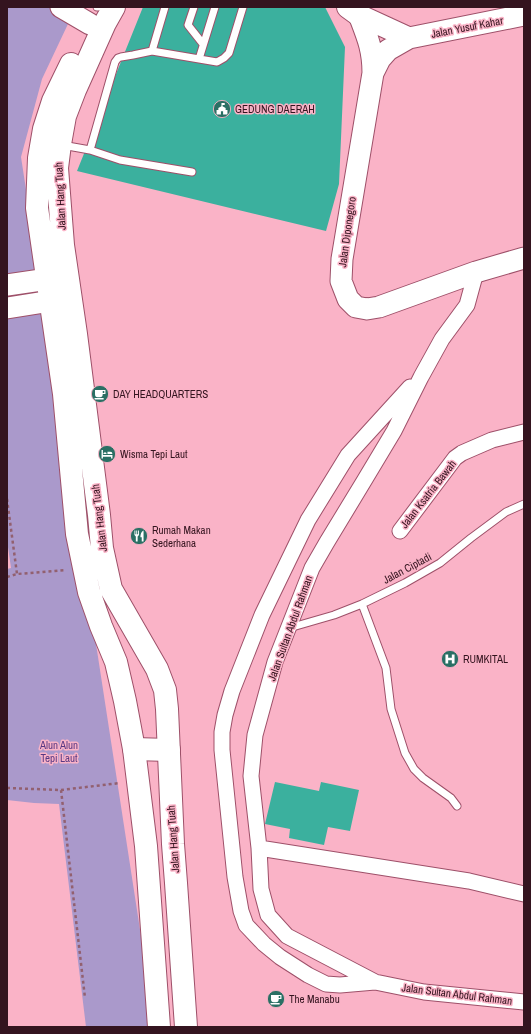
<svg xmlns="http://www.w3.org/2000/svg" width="531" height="1034" font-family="'Archivo Narrow',sans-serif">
  <rect width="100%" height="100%" fill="#fab3c7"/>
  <path fill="#aa99cb" d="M 7,7 L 76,7 L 42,79 L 21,157 L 155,1027 L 86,1027 L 59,804 L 34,803 L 7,800 L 7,569 L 11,568 L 7,540 Z"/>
  <path fill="#3bb09e" d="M 143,7 L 325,7 L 345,47 L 339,184 L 326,231 L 77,171 Z
    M 275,782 L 319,791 L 321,782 L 359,790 L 350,831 L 328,827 L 324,845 L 289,838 L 290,829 L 265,824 Z"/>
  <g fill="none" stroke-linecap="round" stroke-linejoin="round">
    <defs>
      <path id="lane" d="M 97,7 L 98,7
        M 194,7 L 188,25 L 203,44
        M 152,51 L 165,7
        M 199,59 L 215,7
        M 62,145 L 90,150
        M 192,172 L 120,160 L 90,150 L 115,62 L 118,58 L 121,57 L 133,55 L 152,51 L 217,62 L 224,58 L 229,53 L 243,7
        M 362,604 L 386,668 L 391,709 L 405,753 L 414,769 L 423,778 L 451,798 L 457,806
        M 289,628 L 334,615 L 362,604 L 405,583 L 440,563 L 471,538 L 506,512 L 524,504"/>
      <path id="street" d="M 476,272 L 467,305 L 442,339 L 421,377 L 394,431 L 364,481 L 327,542 L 312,568 L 275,662 L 255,735 L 251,776 L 259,848 L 261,889 L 268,915 L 287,936 L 375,982 L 424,992 L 524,1002
        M 400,531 L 455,458 L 462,453 L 492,440 L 524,432
        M 259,848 L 469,881 L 524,894
        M 375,982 L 340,985 L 326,984 L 308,975 L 280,957 L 264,944 L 246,925 L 241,911 L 235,877 L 222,750 L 222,732 L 225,715 L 232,691 L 262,615 L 308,520 L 348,455 L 410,387"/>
      <path id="secondary" d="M 61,7 L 90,24
        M 359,15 C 367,36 373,49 373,73 L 342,259 L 341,281 L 348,299 L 356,307 L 367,309 L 379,307 L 476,272 L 524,258
        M 359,15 L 409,38
        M 373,73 L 380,59 L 388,50 L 409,38 L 524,15
        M 7,285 L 48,279
        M 7,308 L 51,301"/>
      <path id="primary" d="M 348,7 L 359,15
        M 134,749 L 169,750"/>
      <path id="highway" d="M 114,7 L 105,23 L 75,90 L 65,116 L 60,144 L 57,168 L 63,245 L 76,334 L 99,515 L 102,548 L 111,589 L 157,669 L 165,690 L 167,709 L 173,844 L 176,883 L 186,1027
        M 71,64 L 53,101 L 44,129 L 39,158 L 37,208 L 64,394 L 77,534 L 89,592 L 101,626 L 116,662 L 125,701 L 134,749 L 146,846 L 159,1027"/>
    </defs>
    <use href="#lane" stroke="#9e5069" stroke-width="9"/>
    <use href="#street" stroke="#9e5069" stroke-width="17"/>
    <use href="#secondary" stroke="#9e5069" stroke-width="23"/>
    <use href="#primary" stroke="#9e5069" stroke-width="24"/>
    <use href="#highway" stroke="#9e5069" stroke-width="24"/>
    <path stroke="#92606f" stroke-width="2.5" stroke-dasharray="3 3" stroke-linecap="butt" d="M 7,499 L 17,574
      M 7,577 L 17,574 L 66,570
      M 7,788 L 61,790 L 120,783
      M 61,790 L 85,998"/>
    <use href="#lane" stroke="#fff" stroke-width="7"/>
    <use href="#street" stroke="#fff" stroke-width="15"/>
    <use href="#secondary" stroke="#fff" stroke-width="21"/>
    <use href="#primary" stroke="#fff" stroke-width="22"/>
    <use href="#highway" stroke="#fff" stroke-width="22"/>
  </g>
  <defs>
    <symbol id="civic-disc" viewBox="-11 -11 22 22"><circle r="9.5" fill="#2a6f64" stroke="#fab3c7"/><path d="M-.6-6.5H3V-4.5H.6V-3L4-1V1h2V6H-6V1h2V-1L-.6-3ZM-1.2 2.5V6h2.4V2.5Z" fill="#fff"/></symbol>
    <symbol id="cafe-disc" viewBox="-11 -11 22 22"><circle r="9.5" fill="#2a6f64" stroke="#fab3c7"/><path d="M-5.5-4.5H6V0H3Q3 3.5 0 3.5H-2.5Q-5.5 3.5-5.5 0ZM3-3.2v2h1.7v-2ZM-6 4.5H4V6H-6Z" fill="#fff"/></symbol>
    <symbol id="hotel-disc" viewBox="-11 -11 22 22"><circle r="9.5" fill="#2a6f64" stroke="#fab3c7"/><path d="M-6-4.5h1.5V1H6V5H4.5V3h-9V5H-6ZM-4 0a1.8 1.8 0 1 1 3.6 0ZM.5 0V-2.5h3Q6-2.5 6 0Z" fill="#fff"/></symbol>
    <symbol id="restaurant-disc" viewBox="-11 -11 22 22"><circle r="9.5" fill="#2a6f64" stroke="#fab3c7"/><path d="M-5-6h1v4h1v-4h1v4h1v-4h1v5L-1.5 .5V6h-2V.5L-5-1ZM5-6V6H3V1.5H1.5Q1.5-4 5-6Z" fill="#fff"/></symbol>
    <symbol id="hospital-disc" viewBox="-11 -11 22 22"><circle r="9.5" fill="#2a6f64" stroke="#fab3c7"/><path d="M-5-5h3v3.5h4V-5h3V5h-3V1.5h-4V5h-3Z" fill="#fff"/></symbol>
  </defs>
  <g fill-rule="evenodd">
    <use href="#civic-disc" x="212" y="99" width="20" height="20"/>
    <use href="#cafe-disc" x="90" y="384" width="20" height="20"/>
    <use href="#hotel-disc" x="97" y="444" width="20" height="20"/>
    <use href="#restaurant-disc" x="129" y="526" width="20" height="20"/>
    <use href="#hospital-disc" x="440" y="649" width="20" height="20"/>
    <use href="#cafe-disc" x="266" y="989" width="20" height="20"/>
  </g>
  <g text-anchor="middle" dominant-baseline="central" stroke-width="3" stroke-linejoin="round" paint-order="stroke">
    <g font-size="11" fill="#34141f" stroke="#fab3c7">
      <text transform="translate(467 27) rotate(-11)">Jalan Yusuf Kahar</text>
      <text transform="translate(60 196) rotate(-93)">Jalan Hang Tuah</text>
      <text transform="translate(347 232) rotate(-82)">Jalan Diponegoro</text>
      <text transform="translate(428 494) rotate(-52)">Jalan Ksatria Bawah</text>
      <text transform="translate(99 518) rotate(-97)">Jalan Hang Tuah</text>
      <text transform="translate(407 568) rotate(-28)">Jalan Ciptadi</text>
      <text transform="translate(290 628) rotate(-70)">Jalan Sultan Abdul Rahman</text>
      <text transform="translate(173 839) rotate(-94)">Jalan Hang Tuah</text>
      <text transform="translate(457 994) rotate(7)">Jalan Sultan Abdul Rahman</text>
    </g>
    <g font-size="11" fill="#34141f" stroke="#fab3c7" text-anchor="start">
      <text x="235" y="109">GEDUNG DAERAH</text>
      <text x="113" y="394">DAY HEADQUARTERS</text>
      <text x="120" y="454">Wisma Tepi Laut</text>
      <text x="152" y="530">Rumah Makan<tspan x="152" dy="13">Sederhana</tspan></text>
      <text x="463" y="659">RUMKITAL</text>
      <text x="289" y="999">The Manabu</text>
    </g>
    <g font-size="11" fill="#573883" stroke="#fab3c7">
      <text x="59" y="745">Alun Alun<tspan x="59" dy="13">Tepi Laut</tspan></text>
    </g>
  </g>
  <rect width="531" height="1034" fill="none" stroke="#34141f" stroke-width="16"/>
</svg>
